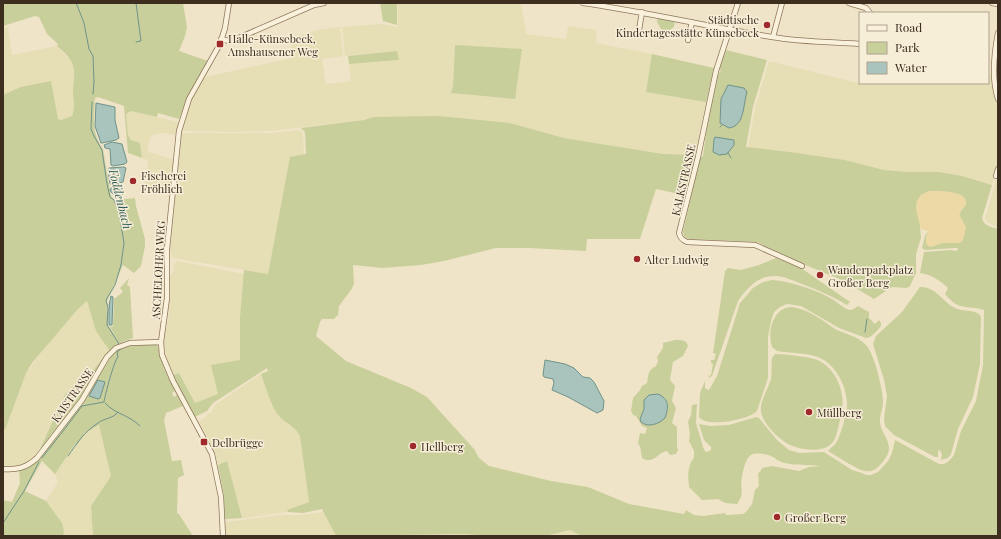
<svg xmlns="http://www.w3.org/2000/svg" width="1001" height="539" font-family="'Playfair Display',serif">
  <rect width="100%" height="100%" fill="#f0e4c8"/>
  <path fill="#e6deb5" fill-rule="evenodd" d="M 398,3 L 521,3 L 526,34 L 566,39 L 568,26 L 597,30 L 596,43 L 652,54 L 646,92 L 706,102 L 695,155 L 663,154 L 564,138 L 510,123 L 374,117 L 364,120 L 270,131 L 232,132 L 185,131 L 182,129 L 187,110 L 192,99 L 205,77 L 292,58 L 290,38 L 318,30 L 340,27 L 343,56 L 322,59 L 326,84 L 351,81 L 349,64 L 399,60 L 397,51 L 345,56 L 342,27 L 382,24 L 398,27 ZM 455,45 L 515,99 L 451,93 L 453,86 Z
    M 8,27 L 12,55 L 57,46 L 71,60 L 74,68 L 75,76 L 73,86 L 75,101 L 74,112 L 72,116 L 68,118 L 61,120 L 3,95 L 3,29 Z
    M 769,61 L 862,84 L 863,83 L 988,83 L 988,75 L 994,75 L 994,86 L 998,106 L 998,166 L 992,185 L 962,176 L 939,172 L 907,172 L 884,170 L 845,160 L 790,152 L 748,148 L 755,108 Z
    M 131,111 L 178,122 L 176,135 L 162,133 L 155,134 L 150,138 L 147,151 L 174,160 L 169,192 L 144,189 L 148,160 L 142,158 L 140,143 L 131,140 L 128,135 L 126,117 L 126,114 Z
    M 300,130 L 303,134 L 304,155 L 290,158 L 268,274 L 172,258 L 170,249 L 181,134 L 183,133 L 270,133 Z
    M 996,181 L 998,182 L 998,227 L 988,223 L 985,218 Z
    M 177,261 L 244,274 L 240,317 L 240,360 L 218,394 L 195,403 L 179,373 L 173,375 L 167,361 L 164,345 L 165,334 L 169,315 L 170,276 L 173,273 L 174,264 Z
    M 87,301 L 96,331 L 109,350 L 91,373 L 65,394 L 35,457 L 23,466 L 12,468 L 3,467 L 3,435 L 26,373 L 49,342 L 77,310 Z
    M 261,374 L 270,398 L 279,416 L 298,430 L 300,436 L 309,502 L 287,510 L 288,512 L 242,518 L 227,462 L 218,465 L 215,453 L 209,439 L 199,422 L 211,412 L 216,404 Z
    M 99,425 L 111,476 L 91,506 L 93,536 L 63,536 L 64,532 L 58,517 L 54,513 L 46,501 L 58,482 L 55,474 L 75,444 L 77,445 L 85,433 Z
    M 324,512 L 336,536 L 225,536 L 226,522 L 281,515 L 303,515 Z
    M 570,530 L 581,536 L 546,536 Z
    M 464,534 L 488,536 L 371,536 Z"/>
  <path fill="#c9cf9b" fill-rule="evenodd" d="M 3,3 L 183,3 L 187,27 L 185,36 L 179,51 L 208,61 L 187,98 L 179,119 L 158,113 L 157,117 L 131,111 L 126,114 L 128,135 L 131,140 L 140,143 L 142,158 L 128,153 L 124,106 L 98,97 L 95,98 C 94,118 91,132 103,149 L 111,196 L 115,200 L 135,198 L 136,206 L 145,239 L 145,246 L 141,266 L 134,273 L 123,265 L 107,301 L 108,325 L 119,342 L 110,327 L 113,326 L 114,299 L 123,292 L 120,288 L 129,278 L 127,285 L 130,287 L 133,338 L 120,343 L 114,347 L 75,406 L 38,453 L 65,394 L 91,373 L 109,350 L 96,331 L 87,301 L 77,310 L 32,363 L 26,373 L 5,430 L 3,429 L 3,95 L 21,87 L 51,81 L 58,119 L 61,120 L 72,116 C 76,107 73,99 73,91 C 73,86 74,82 74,78 C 76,63 68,55 57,46 L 58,44 L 47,34 L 39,17 L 35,16 L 3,26 Z
    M 380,3 L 397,3 L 397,25 L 383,21 Z
    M 658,17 L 675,21 L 674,27 L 664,34 L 657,22 Z
    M 455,45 L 522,49 L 515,99 L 451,93 L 453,86 Z
    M 726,50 L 767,60 L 753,107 L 746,147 L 790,152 L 845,160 L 884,170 L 907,172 L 939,172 L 962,176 L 992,185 L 982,218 C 984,226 991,227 998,229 L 998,536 L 581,536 L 570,530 L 545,536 L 488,536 L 464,534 L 336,536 L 322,509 L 303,513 L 288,512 L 287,510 L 309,502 L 300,436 C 296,427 287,424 280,417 C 271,408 266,387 261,374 L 268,371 L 267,368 L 213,403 L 207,411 L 195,417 L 173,375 L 179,373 L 195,403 L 218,394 L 211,365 L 240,360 L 240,317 L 244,270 L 268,274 L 290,157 L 306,154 L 305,132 L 301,128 L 364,120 L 374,117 L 439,116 L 510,123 L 564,138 L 663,154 L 695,155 L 689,188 L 684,195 L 656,189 L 640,239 L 587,239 L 586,251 L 529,248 L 496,248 L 444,261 L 421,265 L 382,268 L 353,265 L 354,284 L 351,290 L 339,306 L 338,315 L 334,319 L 322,319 L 320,322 L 316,336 L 346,361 L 411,388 L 427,397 L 474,449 L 479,458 L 489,466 L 551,481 L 588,487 L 629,504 L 684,514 L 686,510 L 694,515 L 704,516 L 725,513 L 726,515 L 743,514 L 746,512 L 752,504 L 755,490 L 759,486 L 758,473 L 760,472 L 762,468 L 772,466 L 799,471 L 809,467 L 821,466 C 807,464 790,467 777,460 C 776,460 775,457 773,457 C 768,454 756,452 751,455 C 745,459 743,471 742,477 C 739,487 746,492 737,504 L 725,503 L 718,499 L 702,500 L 689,487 C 688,477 687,466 694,458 L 694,451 L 689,441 L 690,434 L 688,422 L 691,415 L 692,405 L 697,404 L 696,423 L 704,450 L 707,452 L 711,450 L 711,447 L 704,440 L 699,424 L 710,426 L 729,425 L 756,417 L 759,418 L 777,440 L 789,450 L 800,453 L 824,452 L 852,470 L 862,473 L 866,475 L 871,475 L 878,472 L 888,461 L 892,453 L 895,440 L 939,464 L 944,464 L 949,461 L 954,455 L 961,431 L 976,401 L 983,365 L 984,310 C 967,305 958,311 945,294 L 948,288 C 941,281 930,274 920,273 L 924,252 L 950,250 L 957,251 L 958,248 L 955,248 L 925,250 L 922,248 L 925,236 L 928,231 L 926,239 L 930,247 L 942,243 L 960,243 L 960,218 L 959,214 L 966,204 L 930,191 L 921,195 L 916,206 L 920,225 L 921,238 L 916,254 L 916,273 L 910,286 L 907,288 L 892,287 L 874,299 L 844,281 L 803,264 L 757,242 L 689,239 L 684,236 L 683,232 L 700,158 L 703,156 L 708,119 L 717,75 L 721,71 L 719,69 Z
    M 397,51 L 399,60 L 349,64 L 348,56 Z
    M 652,54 L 714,68 L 706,102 L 646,92 Z
    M 776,258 L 801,268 L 850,302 L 847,305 C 832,296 818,290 802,284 C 794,281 784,276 775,276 C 759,275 747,288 738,301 L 712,376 L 709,378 L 708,374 L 709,376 L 711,375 L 713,364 L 711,363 L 711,360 L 714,360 L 716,354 L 713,353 L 725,271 L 728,268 L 741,270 L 759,265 Z
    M 772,280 C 785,280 820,291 830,298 C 836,301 843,308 849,310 C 853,310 855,308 858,306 L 869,312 L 869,318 L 875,324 L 879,320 L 881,323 L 881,326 L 877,331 L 870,337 L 866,338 L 839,328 L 801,306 L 787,304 L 780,307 L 774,312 L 771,321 L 768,337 L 768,378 L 757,411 C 749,420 706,428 699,417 L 700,393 L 705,381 L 705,388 L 708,390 L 709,390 L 717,376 L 740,303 L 753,288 L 763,282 Z
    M 920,287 C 935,286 943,302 955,308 C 963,312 978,309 981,317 L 980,364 L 973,397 L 958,429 L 951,454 L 948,458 L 941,460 L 942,455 L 940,450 L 938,451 L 938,457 L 935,457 L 894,435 L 885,426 L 884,419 L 887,396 L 884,380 L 873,344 L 876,336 L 902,312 Z
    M 792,307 C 808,309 822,320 835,329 C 845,334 857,336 865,344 C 874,351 883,390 883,402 C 883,409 879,416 880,423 C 881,432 889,439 889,448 C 889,455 885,459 881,464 C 869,478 859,469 846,462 C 840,458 834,455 828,451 C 830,448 834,446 836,443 C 841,434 847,414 847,404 C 847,387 836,365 820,358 C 810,353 788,353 777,351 L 772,347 C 767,332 773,307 792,307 Z
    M 675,340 C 681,340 686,339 688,346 L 683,356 L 673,362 L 670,380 L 675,386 L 672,401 L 676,408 L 672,423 L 677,427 L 677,447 L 678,450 L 676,454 L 670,455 L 667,451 C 658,452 654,465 642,458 L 640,446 L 638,444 L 640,433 L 645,434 L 647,428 L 642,426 L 636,416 L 633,415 L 631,411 L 633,398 L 640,390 L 642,386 L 647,383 C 649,374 647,371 656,366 L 658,361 L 657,357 L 663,348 L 663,343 ZM 663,397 C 669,404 668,410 665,418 L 640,419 L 644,409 Z
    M 148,344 L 157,345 L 158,347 L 164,368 L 175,391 L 172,393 L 174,397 L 177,395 L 183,406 L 166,413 L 164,420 L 172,461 L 181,460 L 184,475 L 178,478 L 177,513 L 179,514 L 193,536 L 93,536 L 91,506 L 111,476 L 99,425 L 85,433 L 77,445 L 75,444 L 55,474 L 42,461 L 25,491 L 46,501 L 62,523 L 64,532 L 63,536 L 3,536 L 3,500 L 12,502 L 20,483 L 19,471 L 30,466 L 37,461 L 81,404 L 114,352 C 124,345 136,344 148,344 Z
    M 775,354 C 784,354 812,357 820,361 C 840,373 847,399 840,420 C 838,427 837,440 830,445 C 819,454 792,449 782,440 C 774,434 762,422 761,411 C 760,401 768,389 771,379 C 772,372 771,365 772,358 Z
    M 227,461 L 242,518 L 225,519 L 224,496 L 218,465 Z"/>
  <path fill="#ecd9a5" d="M 930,191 C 937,191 969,190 966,204 C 965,208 960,210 959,214 L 966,227 L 963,240 L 960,243 L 942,243 L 930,247 L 926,244 L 926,239 L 928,231 L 921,229 C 918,213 908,198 930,191 Z"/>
  <path fill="#a9c4bc" stroke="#6f938a" d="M 728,85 L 744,88 L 747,92 C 743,104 745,126 729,128 L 720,123 L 721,99 Z
    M 96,103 L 115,107 L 115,120 L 119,138 L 116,140 L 102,143 L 101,143 L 95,126 Z
    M 715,137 L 734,140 L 734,145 L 727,154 L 719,155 L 713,152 L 714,139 Z
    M 112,142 L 122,144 L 127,162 L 125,164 L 113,166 L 111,165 L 110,149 L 105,148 L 104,145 Z
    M 124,167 L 126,168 L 123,182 L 112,185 L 110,184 L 108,169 L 109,168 Z
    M 122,185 L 122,195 C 116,195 113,196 110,190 L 112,187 Z
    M 111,296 L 113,297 L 112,325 L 109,325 L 109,307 L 110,306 L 109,306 Z
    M 545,360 L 565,364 L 574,368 L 583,377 L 590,378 L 594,382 L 604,401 L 603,410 L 597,413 L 568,397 L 552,390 L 554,383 L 553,379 L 544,377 L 543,375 Z
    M 98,380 L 105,382 L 100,398 L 98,399 L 89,396 Z
    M 658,394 C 669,399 669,407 665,418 C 659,424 648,428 641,422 L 640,419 L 644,409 L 644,400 L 649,395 Z"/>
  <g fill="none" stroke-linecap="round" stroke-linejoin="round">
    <path stroke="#6f938a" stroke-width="1" d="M 75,3 L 77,5 L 84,23 L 89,49 L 93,56 L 94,82 L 93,94
      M 136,3 L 141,41 L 136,42
      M 92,102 L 91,129 L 94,136 L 102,150 L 107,184 L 110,197 L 114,200 L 119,213 L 124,243 L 121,265 L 115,285 L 106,300 L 108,308 L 107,325 L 119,344
      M 720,127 L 722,125
      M 728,153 L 731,158
      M 865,332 L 867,319
      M 105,403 C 116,415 128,414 140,426
      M 61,434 L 82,406 L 104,402 C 105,395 114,361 118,357 L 117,352 L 121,349
      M 68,456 C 78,442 83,433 98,423 C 104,418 113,419 118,412
      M 42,458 L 60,435
      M 3,523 L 24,491 L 39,462
      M 3,531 L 4,532"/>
    <defs>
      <path id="minor" d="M 583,3 C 647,12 709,27 772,37 C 801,42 831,42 860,44
        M 738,3 L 716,71 L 698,157 L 679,233 C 680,238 682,240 687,242 L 755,245 L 802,266
        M 849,3 L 866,8 L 870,13
        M 992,3 L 998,4
        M 639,30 L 642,12
        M 998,33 C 994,54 991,78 998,99
        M 773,37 L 782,3
        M 221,39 L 229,41 L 234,40 L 314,5 L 324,3
        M 688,40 L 692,22
        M 996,176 L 998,169
        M 3,469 C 17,470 26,468 37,458 L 82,400 L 107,357 L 116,348 L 130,343 L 161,342
        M 223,536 L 221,497 L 212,454 L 173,381 L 162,355 L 161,342 L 167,298 L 167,249 L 179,131 L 189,99 L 220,44 L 225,28 L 229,3"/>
    </defs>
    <use href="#minor" stroke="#8d765c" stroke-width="6"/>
    <use href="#minor" stroke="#faf1dc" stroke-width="4.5"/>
  </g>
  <g fill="#9e2a2b" stroke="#f7eed8" stroke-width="1.5">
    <circle cx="767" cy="25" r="4"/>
    <rect x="216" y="40" width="8" height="8" rx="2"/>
    <circle cx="133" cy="181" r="4"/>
    <circle cx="637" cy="259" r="4"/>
    <circle cx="820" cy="275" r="4"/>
    <circle cx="809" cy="412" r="4"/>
    <rect x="200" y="438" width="8" height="8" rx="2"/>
    <circle cx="413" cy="446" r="4"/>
    <circle cx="777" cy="517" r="4"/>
  </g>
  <g text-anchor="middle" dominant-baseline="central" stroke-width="3" stroke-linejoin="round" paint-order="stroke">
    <g font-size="11" fill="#3d2e20" stroke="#f7eed8" text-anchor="start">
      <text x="759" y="19" text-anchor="end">Städtische<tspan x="759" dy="13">Kindertagesstätte Künsebeck</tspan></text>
      <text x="228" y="38">Halle-Künsebeck,<tspan x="228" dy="13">Amshausener Weg</tspan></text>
      <text x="141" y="175">Fischerei<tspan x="141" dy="13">Fröhlich</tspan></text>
      <text x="645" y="259">Alter Ludwig</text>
      <text x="828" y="269">Wanderparkplatz<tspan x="828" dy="13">Großer Berg</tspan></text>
      <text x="817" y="412">Müllberg</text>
      <text x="212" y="442">Delbrügge</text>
      <text x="421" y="446">Hellberg</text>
      <text x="785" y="517">Großer Berg</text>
    </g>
    <g font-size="11" fill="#3d2e20" stroke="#f7eed8">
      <text transform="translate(683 180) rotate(-77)">KALKSTRASSE</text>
      <text transform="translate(158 270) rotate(-87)">ASCHELOHER WEG</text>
      <text transform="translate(72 395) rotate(-55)">KAISTRASSE</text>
    </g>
    <g font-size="12" font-style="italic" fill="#2f5d5a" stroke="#f7eed8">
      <text transform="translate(121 199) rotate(76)">Foddenbach</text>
    </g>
  </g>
  <rect width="1001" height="539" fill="none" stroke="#3d2e20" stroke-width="8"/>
  <rect x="859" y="12" width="130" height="72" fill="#f7eed8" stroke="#ada18e"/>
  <rect x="867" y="25" width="20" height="6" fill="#faf1dc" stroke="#ada18e"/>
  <text x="895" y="32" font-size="12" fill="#3d2e20">Road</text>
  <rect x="867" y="42" width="20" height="12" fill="#c9cf9b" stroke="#ada18e"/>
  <text x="895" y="52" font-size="12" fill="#3d2e20">Park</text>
  <rect x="867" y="62" width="20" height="12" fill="#a9c4bc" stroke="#ada18e"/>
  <text x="895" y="72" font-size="12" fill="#3d2e20">Water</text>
</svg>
